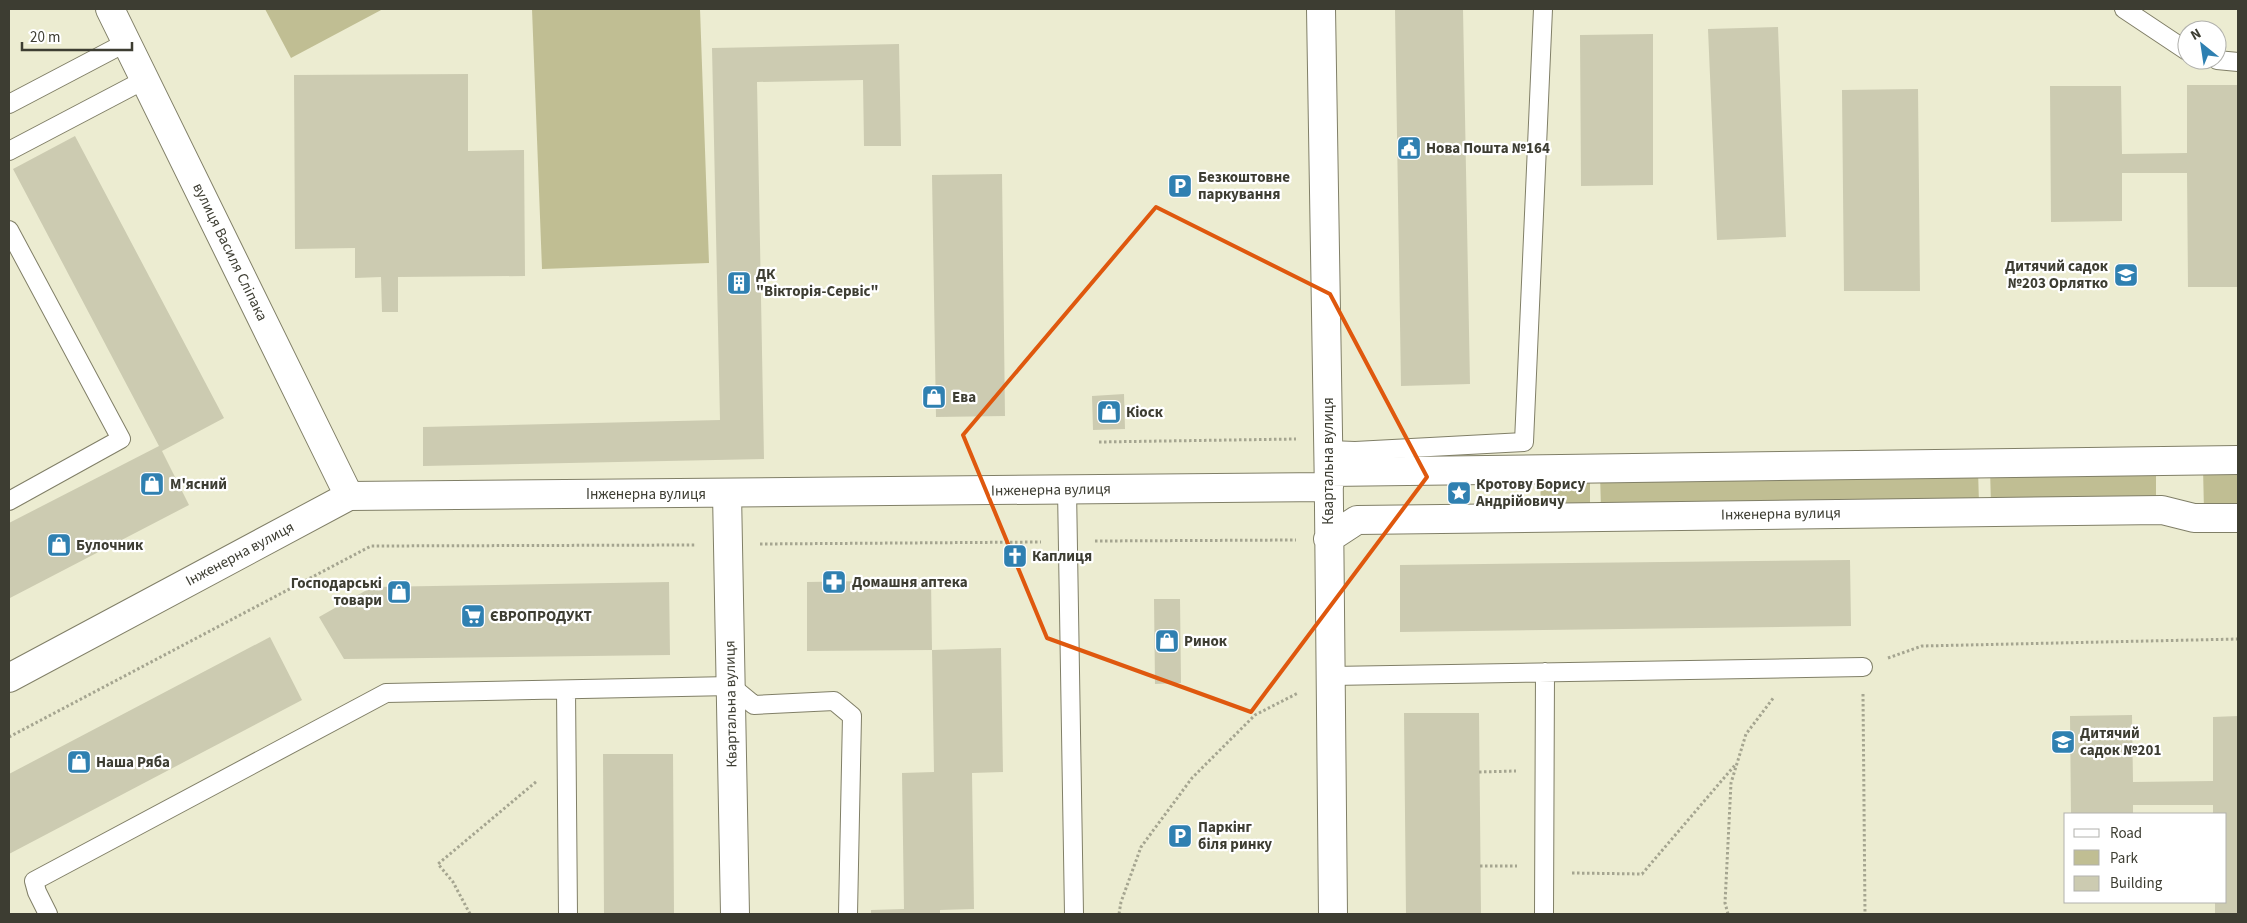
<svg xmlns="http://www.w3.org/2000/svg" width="2247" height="923" font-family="'Source Sans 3',sans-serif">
  <rect width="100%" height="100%" fill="#ececd1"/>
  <path fill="#c0be93" d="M 265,9 L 383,9 L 291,58 Z
    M 532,9 L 700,9 L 709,263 L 542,269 Z
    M 2238,466 L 2238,511 L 2204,512 L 2203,467 Z
    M 2156,467 L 2156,503 L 1991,505 L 1990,469 Z
    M 1978,469 L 1979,504 L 1601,509 L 1600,474 Z
    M 1540,474 L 1590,474 L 1590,508 L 1541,509 Z"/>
  <path fill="#cccbb1" d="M 1395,9 L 1463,9 L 1470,384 L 1401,386 Z
    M 1778,27 L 1786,237 L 1717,240 L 1708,29 Z
    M 1653,34 L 1653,185 L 1581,186 L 1580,35 Z
    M 899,44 L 901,146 L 864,146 L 863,80 L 757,82 L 764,459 L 423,466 L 423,427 L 720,420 L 712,48 Z
    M 468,74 L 468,151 L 524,150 L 525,276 L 398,277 L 398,312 L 382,312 L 381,277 L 355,278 L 355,248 L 295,249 L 294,75 Z
    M 2187,85 L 2238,85 L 2238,287 L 2188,287 L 2187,173 L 2122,173 L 2122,221 L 2051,222 L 2050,86 L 2121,86 L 2122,154 L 2187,153 Z
    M 1918,89 L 1920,291 L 1844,291 L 1842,90 Z
    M 75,136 L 224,418 L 162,451 L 189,505 L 10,598 L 9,523 L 159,446 L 13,169 Z
    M 1002,174 L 1005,416 L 936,417 L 932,175 Z
    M 1124,394 L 1125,429 L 1093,430 L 1092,396 Z
    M 1850,560 L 1851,626 L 1400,632 L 1400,565 Z
    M 931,580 L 932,650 L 807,651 L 807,582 Z
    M 669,582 L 670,655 L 344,659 L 319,617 L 372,587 Z
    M 1154,599 L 1180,599 L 1181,683 L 1155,684 Z
    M 270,637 L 302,700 L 9,854 L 9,774 Z
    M 1001,648 L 1003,772 L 972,773 L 974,909 L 940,910 L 940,914 L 871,914 L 871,910 L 904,909 L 902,773 L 934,772 L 932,650 Z
    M 1404,713 L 1479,713 L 1481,914 L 1406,914 Z
    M 2132,715 L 2133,782 L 2213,781 L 2213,717 L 2238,716 L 2238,914 L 2215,914 L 2215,902 L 2226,902 L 2226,814 L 2213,814 L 2213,805 L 2133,805 L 2133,814 L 2071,814 L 2070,716 Z
    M 603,754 L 673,754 L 674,914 L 604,914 Z"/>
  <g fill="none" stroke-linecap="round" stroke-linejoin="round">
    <defs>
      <path id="lane" d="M 2124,9 L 2187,51
        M 2217,60 L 2238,62
        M 9,104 L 127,42
        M 9,151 L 146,79
        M 9,230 L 121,439 L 9,501
        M 1329,450 L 1355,451 L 1524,442 L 1543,9
        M 1067,489 L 1074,914
        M 1331,676 L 1863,667
        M 566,690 L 568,914
        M 48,914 L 37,892 L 34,881 L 386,693 L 731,686 L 754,705 L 834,701 L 852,716 L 848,914
        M 1544,914 L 1545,672"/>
      <path id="street" d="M 110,9 L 349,496
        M 1321,9 C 1327,311 1331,612 1333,914
        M 1329,472 L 2238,460
        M 727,493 L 735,914
        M 1328,539 L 1357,520 L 2162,510 L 2194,518 L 2238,518
        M 9,678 L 349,496 L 1329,487"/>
    </defs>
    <use href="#lane" stroke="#807f67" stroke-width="20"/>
    <use href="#street" stroke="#807f67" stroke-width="30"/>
    <path stroke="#a5a590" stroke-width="3" stroke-dasharray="2.5 2.5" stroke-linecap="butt" d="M 1099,442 L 1296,439
      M 1095,541 L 1296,540
      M 760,544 L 1041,542
      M 1888,658 L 1922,646 L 2238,639
      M 1863,694 L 1865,914
      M 9,737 L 371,546 L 696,545
      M 1479,772 L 1516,771
      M 1480,866 L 1517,866
      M 1572,873 L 1642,874 L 1735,765
      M 470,914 L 453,882 L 438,864 L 537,781
      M 1119,914 L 1121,902 L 1141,847 L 1192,778 L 1255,715 L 1298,693
      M 1728,914 L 1725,903 L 1731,783 L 1746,734 L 1774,697"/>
    <use href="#lane" stroke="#fff" stroke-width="18"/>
    <use href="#street" stroke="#fff" stroke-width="28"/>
  </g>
  <path fill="none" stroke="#df580e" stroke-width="4" stroke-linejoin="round" d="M 1156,207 L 1330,294 L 1427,477 L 1251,712 L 1047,638 L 963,435 Z"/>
  <defs>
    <symbol id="civic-square" viewBox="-11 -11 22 22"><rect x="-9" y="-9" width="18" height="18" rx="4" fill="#2f80b1" stroke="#fff"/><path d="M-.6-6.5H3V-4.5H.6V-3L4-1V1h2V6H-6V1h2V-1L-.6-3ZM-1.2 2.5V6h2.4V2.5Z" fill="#fff"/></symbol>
    <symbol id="parking-square" viewBox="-11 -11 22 22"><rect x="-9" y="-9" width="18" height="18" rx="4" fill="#2f80b1" stroke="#fff"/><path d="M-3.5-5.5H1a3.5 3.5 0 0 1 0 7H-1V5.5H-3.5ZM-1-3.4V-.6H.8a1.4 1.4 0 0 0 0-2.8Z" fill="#fff"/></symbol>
    <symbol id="school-square" viewBox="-11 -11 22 22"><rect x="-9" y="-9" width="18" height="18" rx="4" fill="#2f80b1" stroke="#fff"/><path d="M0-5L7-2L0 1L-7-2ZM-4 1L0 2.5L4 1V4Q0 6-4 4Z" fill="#fff"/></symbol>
    <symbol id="building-square" viewBox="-11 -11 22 22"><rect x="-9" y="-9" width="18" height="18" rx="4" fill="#2f80b1" stroke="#fff"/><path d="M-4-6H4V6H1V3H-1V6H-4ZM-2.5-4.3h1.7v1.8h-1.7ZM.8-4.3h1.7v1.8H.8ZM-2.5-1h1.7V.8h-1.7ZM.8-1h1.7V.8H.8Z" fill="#fff"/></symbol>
    <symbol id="shop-square" viewBox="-11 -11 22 22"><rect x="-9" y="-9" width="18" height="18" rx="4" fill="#2f80b1" stroke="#fff"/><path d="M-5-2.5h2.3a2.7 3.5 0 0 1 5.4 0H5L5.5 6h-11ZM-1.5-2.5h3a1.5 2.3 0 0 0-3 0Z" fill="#fff"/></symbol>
    <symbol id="sight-square" viewBox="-11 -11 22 22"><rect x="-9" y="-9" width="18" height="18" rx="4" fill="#2f80b1" stroke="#fff"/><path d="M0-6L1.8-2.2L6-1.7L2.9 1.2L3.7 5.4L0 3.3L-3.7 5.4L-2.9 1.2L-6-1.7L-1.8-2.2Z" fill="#fff"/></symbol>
    <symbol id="church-square" viewBox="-11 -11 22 22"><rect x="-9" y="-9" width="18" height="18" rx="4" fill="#2f80b1" stroke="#fff"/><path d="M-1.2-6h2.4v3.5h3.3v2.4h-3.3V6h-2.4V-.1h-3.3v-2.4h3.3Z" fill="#fff"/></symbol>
    <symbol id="pharmacy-square" viewBox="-11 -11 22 22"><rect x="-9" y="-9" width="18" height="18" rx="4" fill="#2f80b1" stroke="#fff"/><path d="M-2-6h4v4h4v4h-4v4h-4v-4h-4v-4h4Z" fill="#fff"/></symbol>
    <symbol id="supermarket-square" viewBox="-11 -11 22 22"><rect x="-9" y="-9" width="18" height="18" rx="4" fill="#2f80b1" stroke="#fff"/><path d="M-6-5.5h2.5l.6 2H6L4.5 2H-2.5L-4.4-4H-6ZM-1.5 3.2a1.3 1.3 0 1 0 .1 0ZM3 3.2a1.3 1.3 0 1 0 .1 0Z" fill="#fff"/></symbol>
  </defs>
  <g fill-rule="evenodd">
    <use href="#civic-square" x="1395" y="134" width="28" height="28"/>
    <use href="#parking-square" x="1166" y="172" width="28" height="28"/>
    <use href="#school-square" x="2112" y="261" width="28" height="28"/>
    <use href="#building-square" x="725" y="269" width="28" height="28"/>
    <use href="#shop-square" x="920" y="383" width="28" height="28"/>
    <use href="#shop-square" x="1095" y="398" width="28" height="28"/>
    <use href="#shop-square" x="138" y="470" width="28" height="28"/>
    <use href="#sight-square" x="1445" y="479" width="28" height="28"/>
    <use href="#shop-square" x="45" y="531" width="28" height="28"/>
    <use href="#church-square" x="1001" y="542" width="28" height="28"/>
    <use href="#pharmacy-square" x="820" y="568" width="28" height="28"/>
    <use href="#shop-square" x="385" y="578" width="28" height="28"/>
    <use href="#supermarket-square" x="459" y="602" width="28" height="28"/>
    <use href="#shop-square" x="1153" y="627" width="28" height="28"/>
    <use href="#school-square" x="2049" y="728" width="28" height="28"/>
    <use href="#shop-square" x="65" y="748" width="28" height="28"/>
    <use href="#parking-square" x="1166" y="822" width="28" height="28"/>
  </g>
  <g text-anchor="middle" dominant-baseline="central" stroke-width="4.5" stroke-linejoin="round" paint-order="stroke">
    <g font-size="15" font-weight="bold" fill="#3d3d32" stroke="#fff" text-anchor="start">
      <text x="1426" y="148">Нова Пошта №164</text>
      <text x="1198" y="177">Безкоштовне<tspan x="1198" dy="17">паркування</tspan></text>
      <text x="2108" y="266" text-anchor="end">Дитячий садок<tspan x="2108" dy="17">№203 Орлятко</tspan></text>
      <text x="756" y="274">ДК<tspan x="756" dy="17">"Вікторія-Сервіс"</tspan></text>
      <text x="952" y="397">Ева</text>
      <text x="1126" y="412">Кіоск</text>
      <text x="170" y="484">М'ясний</text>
      <text x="1476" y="484">Кротову Борису<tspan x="1476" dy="17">Андрійовичу</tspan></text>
      <text x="76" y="545">Булочник</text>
      <text x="1032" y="556">Каплиця</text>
      <text x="852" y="582">Домашня аптека</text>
      <text x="382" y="583" text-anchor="end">Господарські<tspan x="382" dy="17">товари</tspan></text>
      <text x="490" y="616">ЄВРОПРОДУКТ</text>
      <text x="1184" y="641">Ринок</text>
      <text x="2080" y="733">Дитячий<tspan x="2080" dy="17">садок №201</tspan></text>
      <text x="96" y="762">Наша Ряба</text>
      <text x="1198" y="827">Паркінг<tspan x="1198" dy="17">біля ринку</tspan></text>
    </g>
    <g font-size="15" fill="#3d3d32" stroke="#fff">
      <text transform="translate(230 252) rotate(64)">вулиця Василя Сліпака</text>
      <text transform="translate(1328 461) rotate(-90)">Квартальна вулиця</text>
      <text transform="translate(1051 490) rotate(-1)">Інженерна вулиця</text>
      <text x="646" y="494">Інженерна вулиця</text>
      <text transform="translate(1781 514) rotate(-1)">Інженерна вулиця</text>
      <text transform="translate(240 554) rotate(-28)">Інженерна вулиця</text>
      <text transform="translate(731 704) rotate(-91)">Квартальна вулиця</text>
    </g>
  </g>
  <rect width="2247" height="923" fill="none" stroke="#3d3d32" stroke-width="20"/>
  <rect x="2064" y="813" width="162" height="90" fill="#ffffff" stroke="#b1b1ad"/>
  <rect x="2074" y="829" width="25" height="8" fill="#ffffff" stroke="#b1b1ad"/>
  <text x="2110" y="838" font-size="15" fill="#3d3d32">Road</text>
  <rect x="2074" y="850" width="25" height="15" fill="#c0be93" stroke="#b1b1ad"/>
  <text x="2110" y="863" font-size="15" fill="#3d3d32">Park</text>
  <rect x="2074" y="876" width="25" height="15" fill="#cccbb1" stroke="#b1b1ad"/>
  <text x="2110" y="888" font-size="15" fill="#3d3d32">Building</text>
  <g transform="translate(2202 45) rotate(330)"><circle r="24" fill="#ffffff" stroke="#b1b1ad"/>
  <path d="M0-4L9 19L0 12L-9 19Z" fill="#2f80b1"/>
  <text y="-8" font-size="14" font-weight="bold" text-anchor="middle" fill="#3d3d32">N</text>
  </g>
  <path d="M22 42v8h110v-8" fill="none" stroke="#3d3d32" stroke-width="2.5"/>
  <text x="30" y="42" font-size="15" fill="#3d3d32" stroke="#ffffff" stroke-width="4" paint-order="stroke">20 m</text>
</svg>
